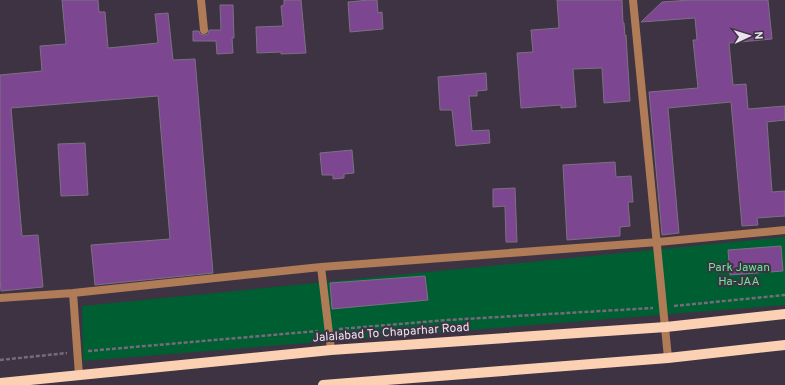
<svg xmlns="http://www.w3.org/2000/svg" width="785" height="385" font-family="Overpass,sans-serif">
  <rect width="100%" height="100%" fill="#3e3342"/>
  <path fill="#005e33" d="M 785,237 L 785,305 L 83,361 L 82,306 Z"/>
  <path fill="#7c4790" stroke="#7c7082" d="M 62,0 L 98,0 L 99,12 L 105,12 L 108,48 L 158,43 L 155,14 L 168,13 L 173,60 L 195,59 L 213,273 L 95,285 L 91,245 L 170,239 L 158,96 L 11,108 L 22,236 L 38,235 L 43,287 L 1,291 L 0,279 L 0,75 L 42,71 L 40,46 L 66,44 Z
    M 284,0 L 301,0 L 306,53 L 281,54 L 281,52 L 257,53 L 256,27 L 283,26 L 281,6 L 284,5 Z
    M 369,0 L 377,0 L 378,13 L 382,12 L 383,29 L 350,32 L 348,2 Z
    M 557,0 L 622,0 L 623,23 L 624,23 L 625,36 L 626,35 L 630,101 L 604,103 L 602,68 L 573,69 L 576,107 L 561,108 L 561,105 L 521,108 L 517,53 L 533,52 L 531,30 L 559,28 Z
    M 690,0 L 768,0 L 772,39 L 729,43 L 733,85 L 746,84 L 748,109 L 785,106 L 785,120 L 767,122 L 772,192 L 785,191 L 785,216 L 757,218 L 758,225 L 742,226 L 731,102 L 668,108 L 679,233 L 662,235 L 649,92 L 698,88 L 693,40 L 697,40 L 695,18 L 641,22 L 662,2 Z
    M 220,5 L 233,5 L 234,38 L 232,38 L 233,53 L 217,54 L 216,41 L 193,41 L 193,31 L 199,31 L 200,34 L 204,35 L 208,34 L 209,30 L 221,30 Z
    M 486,73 L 487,90 L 477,91 L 477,96 L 469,96 L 472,131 L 489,130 L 490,143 L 456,146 L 452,110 L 440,110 L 438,77 Z
    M 85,143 L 88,195 L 61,196 L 58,144 Z
    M 352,150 L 354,173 L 344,174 L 344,178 L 333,179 L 333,175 L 322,175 L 320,153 Z
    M 615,162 L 616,177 L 631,176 L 633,202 L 628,202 L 630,226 L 620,227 L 620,236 L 567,240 L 563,165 Z
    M 515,188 L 517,242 L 506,242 L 505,206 L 493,207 L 493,189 Z
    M 781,246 L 783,271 L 730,275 L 728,250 Z
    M 425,276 L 428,300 L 332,309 L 330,283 Z"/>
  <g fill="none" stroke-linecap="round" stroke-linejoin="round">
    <path stroke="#756b79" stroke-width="2.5" stroke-dasharray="4 2" stroke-linecap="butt" d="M 674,306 L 785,295
      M 339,329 L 447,320 L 653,308
      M 88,351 L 318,331
      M 0,360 L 67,353"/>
    <path stroke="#b07b57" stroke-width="8" d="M 201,0 L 204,30
      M 633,0 L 668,358
      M 321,267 L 331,350
      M 73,293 L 79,375
      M 0,298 L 73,293 L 321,267 L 658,242 L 785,230"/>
    <path stroke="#fcd0b3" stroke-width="10" d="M 0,383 L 331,350 L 666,327 L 785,314
      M 323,385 L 668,358 L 785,345"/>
  </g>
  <g text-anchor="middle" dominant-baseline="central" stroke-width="4" stroke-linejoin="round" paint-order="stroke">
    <g font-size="12" fill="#69e79c" stroke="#3e3342">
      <text x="739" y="268">Park Jawan<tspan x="739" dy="14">Ha-JAA</tspan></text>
    </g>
    <g font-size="12" fill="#eae3ed" stroke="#3e3342">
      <text transform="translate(391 333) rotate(-4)">Jalalabad To Chaparhar Road</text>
    </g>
  </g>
  <g transform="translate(749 36) rotate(86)" stroke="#3e3342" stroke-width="3" paint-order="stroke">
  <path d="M0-3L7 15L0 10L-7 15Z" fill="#eae3ed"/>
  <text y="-6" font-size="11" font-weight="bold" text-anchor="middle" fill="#eae3ed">N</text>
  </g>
</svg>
